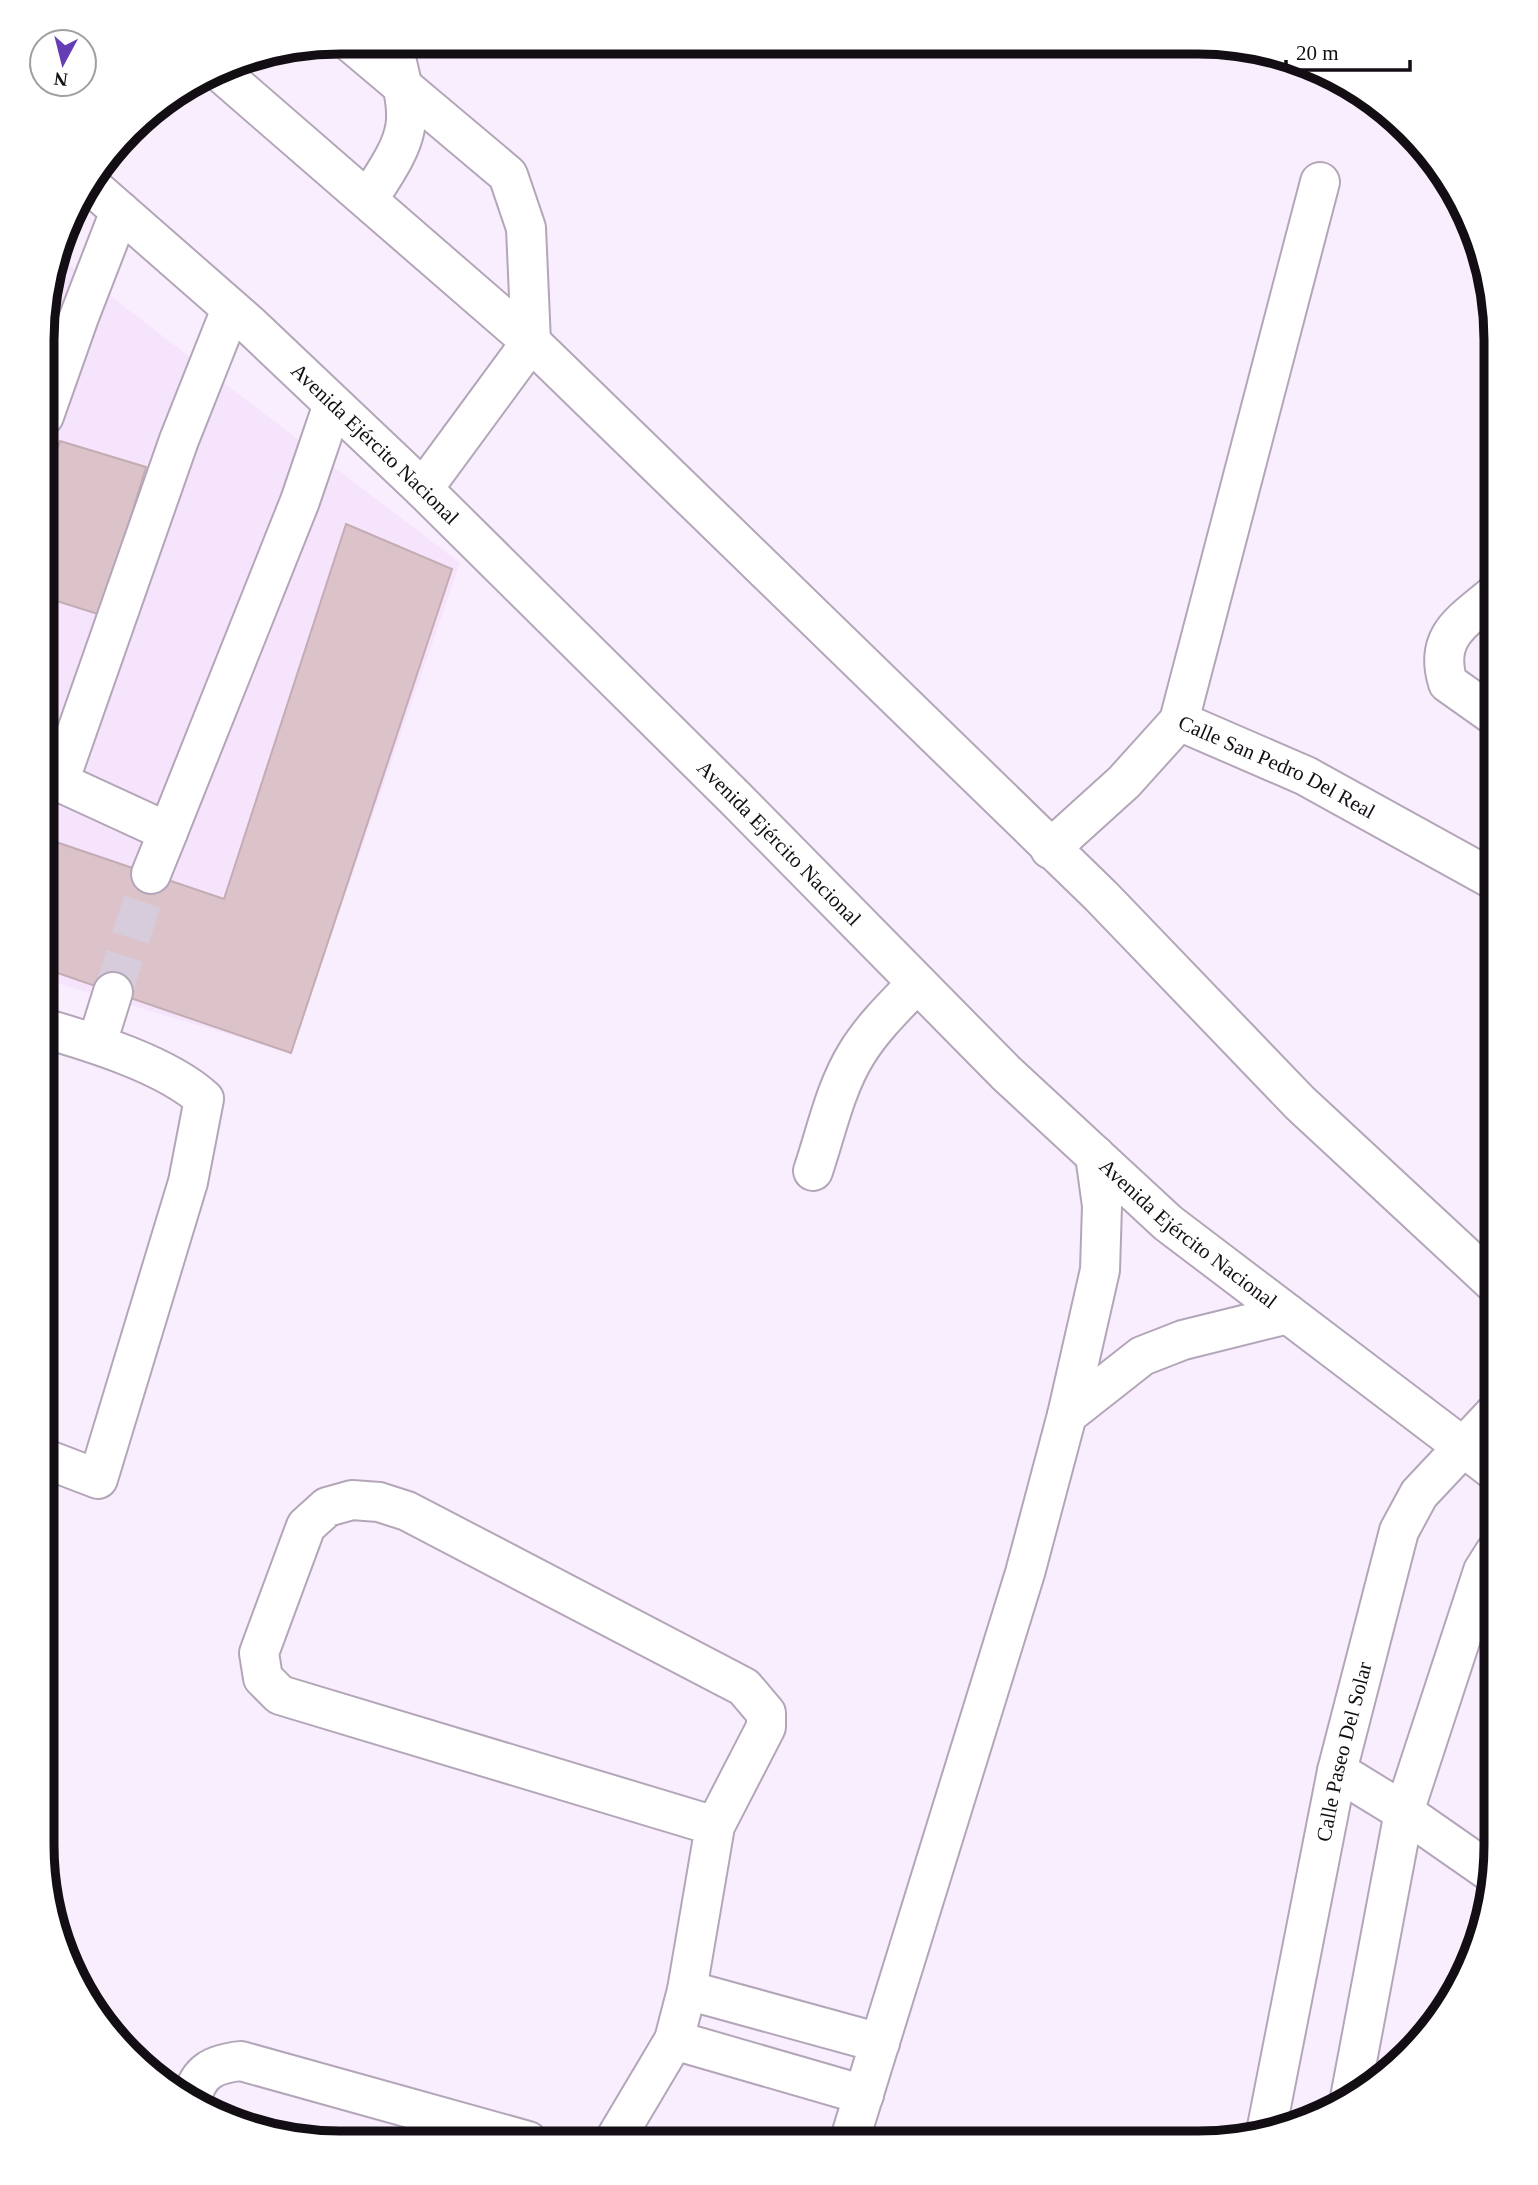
<svg xmlns="http://www.w3.org/2000/svg" width="1538" height="2185" font-family="'Times New Roman',serif">
  <rect width="100%" height="100%" fill="#f9eefe"/>
  <path fill="#f6e4fd" d="M 59,257 L 460,563 L 291,1053 L 43,979 L 45,301 Z"/>
  <path fill="#dcc3ca" stroke="#c3acb3" stroke-width="2" d="M 60,441 L 146,467 L 101,615 L 44,597 L 44,491 Z
    M 346,524 L 452,569 L 291,1053 L 43,968 L 44,838 L 224,899 Z"/>
  <g fill="none" stroke-linecap="round" stroke-linejoin="round">
    <path stroke="#d6ccdb" stroke-width="38" stroke-dasharray="38 19" stroke-linecap="butt" d="M 113,992 L 151,874"/>
    <defs>
      <g id="minor">
        <path d="M 350,42 L 508,175 L 526,228 L 531,342"/>
        <path d="M 369,198 C 416,127 412,124 392,42"/>
        <path d="M 44,416 L 79,317 L 120,211"/>
        <path d="M 1496,717 L 1448,683 C 1433,635 1464,621 1496,593"/>
        <path d="M 1179,721 L 1320,182"/>
        <path d="M 44,775 L 168,832 L 300,501 L 332,407"/>
        <path d="M 59,782 L 179,440 L 231,309"/>
        <path id="s1" d="M 1050,849 L 1124,782 L 1179,721 L 1306,776 L 1496,881"/>
        <path d="M 151,874 L 168,832"/>
        <path d="M 97,1043 L 113,992"/>
        <path d="M 813,1171 C 826,1133 835,1088 857,1053 C 873,1027 896,1005 917,983"/>
        <path d="M 1067,1415 L 1142,1356 L 1183,1340 L 1288,1314"/>
        <path d="M 43,1458 L 98,1479 L 188,1182 L 204,1099 C 167,1065 92,1042 43,1028"/>
        <path d="M 1337,1771 L 1404,1812 L 1493,1874"/>
        <path d="M 687,1990 L 880,2043"/>
        <path d="M 674,2040 L 864,2095"/>
        <path d="M 1350,2098 L 1404,1812 L 1483,1571 L 1495,1552"/>
        <path d="M 192,2099 C 198,2071 214,2064 241,2061 L 528,2141"/>
        <path id="s2" d="M 1267,2127 L 1337,1771 L 1399,1531 L 1419,1494 L 1496,1412"/>
        <path d="M 614,2141 L 674,2040 L 687,1990 L 715,1826 L 766,1727 L 766,1713 L 744,1687 L 407,1511 L 379,1502 L 352,1500 L 327,1507 L 306,1526 L 259,1653 L 263,1678 L 280,1695 L 715,1826"/>
        <path d="M 849,2142 L 1025,1573 L 1067,1415 L 1100,1270 L 1102,1206 L 1095,1155"/>
      </g>
      <g id="major">
        <path d="M 220,72 L 531,342 L 1101,896 L 1300,1103 L 1496,1285"/>
        <path id="s3" d="M 88,183 L 250,325 L 423,489 L 735,798 L 1006,1073 L 1168,1223 L 1496,1472"/>
        <path d="M 423,489 L 531,342"/>
      </g>
    </defs>
    <use href="#minor" stroke="#b3a6b8" stroke-width="42"/>
    <use href="#major" stroke="#b3a6b8" stroke-width="42"/>
    <use href="#minor" stroke="#fff" stroke-width="38"/>
    <use href="#major" stroke="#fff" stroke-width="38"/>
  </g>
  <g text-anchor="middle" dominant-baseline="central" stroke-width="5" stroke-linejoin="round" paint-order="stroke">
    <g font-size="21" fill="#130e14" stroke="#fff">
      <text stroke="none"><textPath href="#s3" startOffset="388">Avenida Ejército Nacional</textPath></text>
      <text stroke="none"><textPath href="#s1" startOffset="290">Calle San Pedro Del Real</textPath></text>
      <text stroke="none"><textPath href="#s3" startOffset="956">Avenida Ejército Nacional</textPath></text>
      <text stroke="none"><textPath href="#s3" startOffset="1522">Avenida Ejército Nacional</textPath></text>
      <text stroke="none"><textPath href="#s2" startOffset="383">Calle Paseo Del Solar</textPath></text>
    </g>
  </g>
  <path d="M0 0H1538V2185H0ZM340 54H1198A286 286 0 0 1 1484 340V1845A286 286 0 0 1 1198 2131H340A286 286 0 0 1 54 1845V340A286 286 0 0 1 340 54Z" fill="#fff" fill-rule="evenodd"/>
  <path fill="none" stroke="#130e14" stroke-width="9" d="M340 54H1198A286 286 0 0 1 1484 340V1845A286 286 0 0 1 1198 2131H340A286 286 0 0 1 54 1845V340A286 286 0 0 1 340 54Z"/>
  <g transform="translate(63 63) rotate(187)"><circle r="33" fill="#ffffff" stroke="#a19fa1" stroke-width="2"/>
  <path d="M0-5L12 26L0 18L-12 26Z" fill="#653db5"/>
  <text y="-10" font-size="19" font-weight="bold" text-anchor="middle" fill="#130e14">N</text>
  </g>
  <path d="M1286 60v10h124v-10" fill="none" stroke="#130e14" stroke-width="3.5"/>
  <text x="1296" y="60" font-size="21" fill="#130e14" stroke="#ffffff" stroke-width="5" paint-order="stroke">20 m</text>
</svg>
